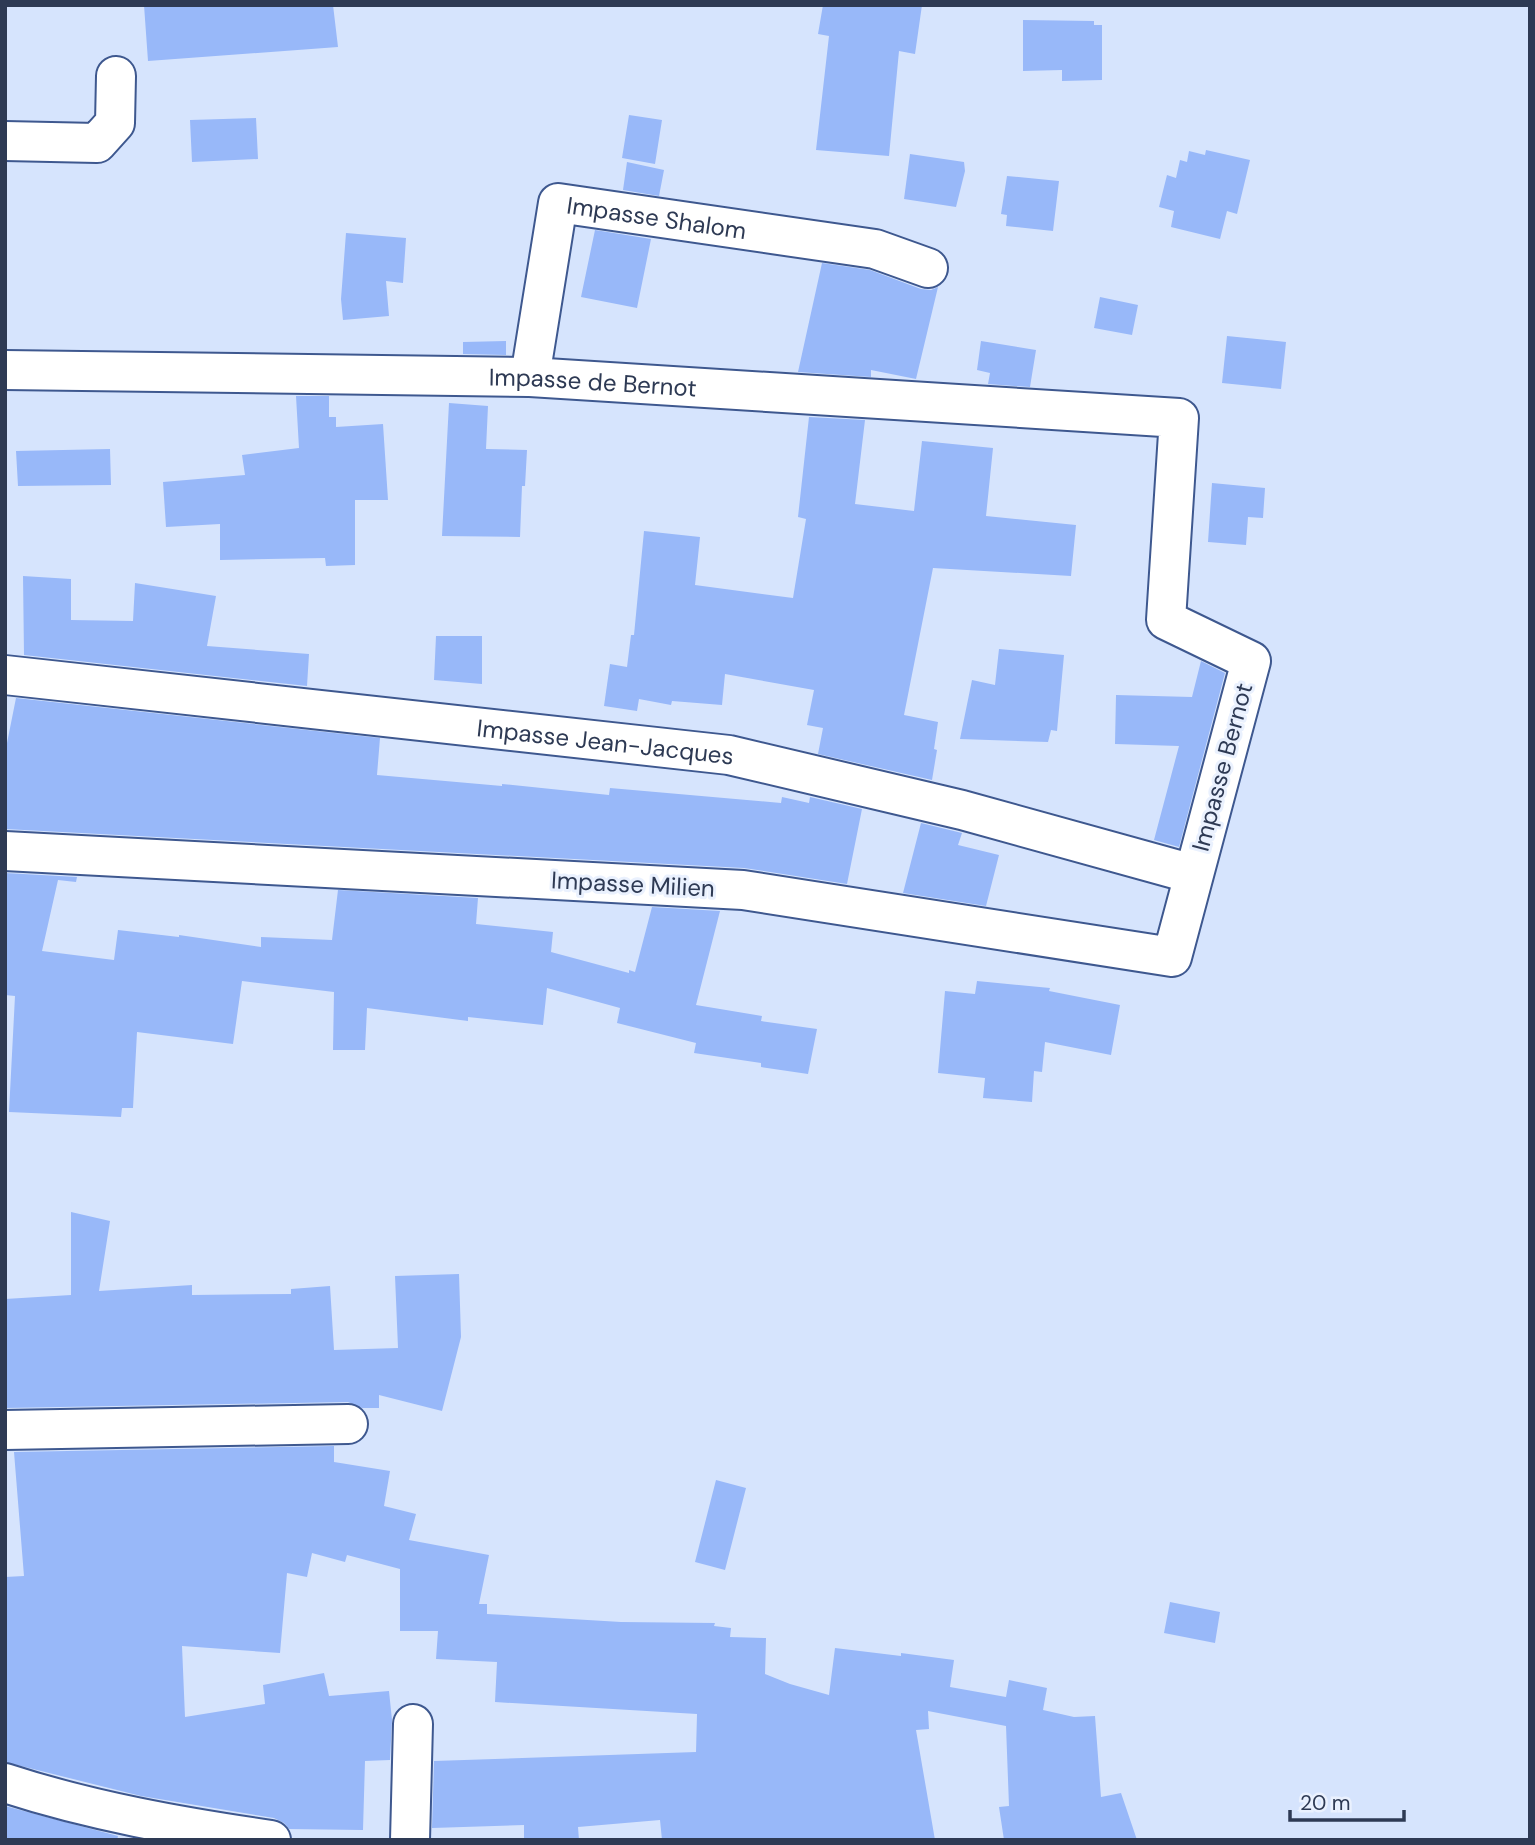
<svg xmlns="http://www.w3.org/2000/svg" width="1535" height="1845" font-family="'DM Sans',sans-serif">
  <rect width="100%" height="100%" fill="#d6e4fd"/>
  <path fill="#98b8f9" d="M 144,5 L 333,5 L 338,47 L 148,61 Z
    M 823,5 L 922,5 L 915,54 L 899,51 L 889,156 L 816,150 L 829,36 L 818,34 Z
    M 1023,20 L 1094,21 L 1094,25 L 1102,25 L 1102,80 L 1062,81 L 1062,70 L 1023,71 Z
    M 629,115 L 662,120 L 655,164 L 622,158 Z
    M 256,118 L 258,159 L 192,162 L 190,120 Z
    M 1206,150 L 1250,160 L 1237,214 L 1227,211 L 1220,239 L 1171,227 L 1174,211 L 1159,207 L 1167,175 L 1176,178 L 1180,160 L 1187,162 L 1189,151 L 1205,155 Z
    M 910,154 L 964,162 L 965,171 L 956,207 L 904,199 Z
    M 627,162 L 664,170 L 659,196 L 623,190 Z
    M 1007,176 L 1059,181 L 1053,231 L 1006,226 L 1007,215 L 1001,214 Z
    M 595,230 L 651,239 L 637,308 L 581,297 Z
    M 346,233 L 406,238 L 403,283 L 386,281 L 389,316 L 343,320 L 341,299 Z
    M 822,263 L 870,270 L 921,289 L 931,290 L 938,287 L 916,379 L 871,370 L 871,377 L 798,372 Z
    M 1100,297 L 1138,305 L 1132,335 L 1094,328 Z
    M 1227,336 L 1286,342 L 1281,389 L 1222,383 Z
    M 506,341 L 506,355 L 463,354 L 463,342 Z
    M 981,341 L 1036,350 L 1030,387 L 988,384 L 990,373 L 977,370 Z
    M 296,396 L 329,396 L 329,417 L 336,417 L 336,427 L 383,424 L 388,500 L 355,500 L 355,565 L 326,566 L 325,558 L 220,560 L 220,524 L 166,527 L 163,482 L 245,475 L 242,455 L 299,448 Z
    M 449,403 L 488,406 L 486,449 L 527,450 L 525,486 L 522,486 L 520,537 L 442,536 Z
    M 809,417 L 865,420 L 855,504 L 914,511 L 922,441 L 993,448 L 986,516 L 1076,525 L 1071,576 L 933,568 L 904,715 L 938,722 L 934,749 L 937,750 L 932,780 L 818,754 L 823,728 L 807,725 L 814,690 L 725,674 L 722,705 L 672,701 L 671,705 L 639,699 L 637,711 L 604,706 L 610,664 L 627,667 L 631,635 L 634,635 L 644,531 L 700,537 L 695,585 L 793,598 L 806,519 L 798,517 Z
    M 110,449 L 111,485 L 18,486 L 16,451 Z
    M 1212,483 L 1265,488 L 1263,518 L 1248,517 L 1246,545 L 1208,542 Z
    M 23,576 L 71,579 L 71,620 L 133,621 L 135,583 L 216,596 L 207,646 L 309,654 L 307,686 L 24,655 Z
    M 436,636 L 482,636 L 482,684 L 434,680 Z
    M 999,649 L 1064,655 L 1057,731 L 1051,730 L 1048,742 L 960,739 L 972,680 L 995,685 Z
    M 1201,661 L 1225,673 L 1179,847 L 1154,840 L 1179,746 L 1115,744 L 1116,695 L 1192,697 Z
    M 16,698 L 380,738 L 377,775 L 502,786 L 502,784 L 609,795 L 610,788 L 781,803 L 782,797 L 809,803 L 810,797 L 862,809 L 847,884 L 744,868 L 5,829 L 5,753 Z
    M 921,823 L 962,833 L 958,845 L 999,855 L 986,906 L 903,893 Z
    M 5,873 L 77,877 L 76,882 L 58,880 L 42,951 L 114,960 L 118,930 L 179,937 L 179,935 L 261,947 L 261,937 L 332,940 L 338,890 L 478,898 L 476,924 L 553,932 L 551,952 L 629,973 L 629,970 L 635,972 L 652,907 L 720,911 L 696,1005 L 762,1016 L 761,1021 L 817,1029 L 808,1074 L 761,1067 L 761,1063 L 694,1053 L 696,1043 L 617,1023 L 620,1008 L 547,988 L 543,1025 L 468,1017 L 468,1021 L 367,1008 L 365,1050 L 333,1050 L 334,992 L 242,981 L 233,1044 L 137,1032 L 133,1108 L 122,1108 L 121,1117 L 9,1112 L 15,996 L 5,995 Z
    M 977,981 L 1050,988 L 1049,991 L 1120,1005 L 1111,1055 L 1045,1042 L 1042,1072 L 1034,1071 L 1032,1102 L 983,1098 L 985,1078 L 938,1073 L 945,991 L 975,994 Z
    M 71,1212 L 110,1221 L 99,1291 L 192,1285 L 192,1295 L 291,1294 L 291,1289 L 330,1286 L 334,1350 L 398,1348 L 395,1276 L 459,1274 L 461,1337 L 442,1411 L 379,1395 L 379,1408 L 362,1408 L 348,1402 L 5,1408 L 5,1299 L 71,1295 Z
    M 334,1446 L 334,1462 L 390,1471 L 384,1506 L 416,1514 L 409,1540 L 489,1555 L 479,1604 L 487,1604 L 487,1614 L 621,1622 L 715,1623 L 714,1626 L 731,1628 L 730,1637 L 766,1638 L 765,1674 L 790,1684 L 829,1695 L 835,1648 L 901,1656 L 901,1653 L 954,1660 L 950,1687 L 1006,1697 L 1009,1680 L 1047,1688 L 1043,1710 L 1074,1717 L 1095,1716 L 1101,1797 L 1121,1793 L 1137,1840 L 1004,1840 L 999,1807 L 1009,1806 L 1006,1726 L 928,1711 L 929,1729 L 916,1730 L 935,1840 L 662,1840 L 660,1820 L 578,1827 L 579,1840 L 524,1840 L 524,1825 L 432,1828 L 434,1761 L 696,1752 L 697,1714 L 495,1702 L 497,1662 L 436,1659 L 438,1631 L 400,1631 L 400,1569 L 347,1555 L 345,1562 L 312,1553 L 307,1577 L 287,1573 L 280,1653 L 182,1646 L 185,1717 L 265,1704 L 263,1685 L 324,1673 L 329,1696 L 389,1691 L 392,1720 L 390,1760 L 365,1761 L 363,1830 L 289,1829 L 284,1823 L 274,1818 L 141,1796 L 5,1762 L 5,1577 L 24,1576 L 14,1452 Z
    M 716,1480 L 746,1488 L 725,1570 L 695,1562 Z
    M 1170,1602 L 1220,1612 L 1215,1643 L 1164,1633 Z
    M 5,1806 L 118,1836 L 117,1840 L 5,1840 Z"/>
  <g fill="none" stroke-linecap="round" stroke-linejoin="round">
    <defs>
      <g id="minor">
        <path d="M 5,141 L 97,143 L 115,123 L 116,76"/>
        <path id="s1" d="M 5,370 L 530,377 L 1179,418 L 1166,620 L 1251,661 L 1172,957 L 743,890 L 5,851"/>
        <path id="s2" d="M 530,377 L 558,203 L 875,249 L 928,268"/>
        <path id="s3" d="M 5,675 L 729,755 L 962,810 L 1193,874"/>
        <path d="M 5,1430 L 348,1424"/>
        <path d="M 5,1783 C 91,1811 181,1827 271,1840"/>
        <path d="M 410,1840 L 413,1724"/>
      </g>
    </defs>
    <use href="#minor" stroke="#3e588f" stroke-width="42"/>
    <use href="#minor" stroke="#fff" stroke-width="38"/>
  </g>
  <g text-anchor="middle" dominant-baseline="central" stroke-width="6" stroke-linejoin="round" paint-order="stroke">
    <g font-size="24" fill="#2e3a54" stroke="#eaf1fe">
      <text stroke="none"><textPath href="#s2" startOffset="276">Impasse Shalom</textPath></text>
      <text stroke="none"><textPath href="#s1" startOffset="588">Impasse de Bernot</textPath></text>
      <text stroke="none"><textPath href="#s3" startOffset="604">Impasse Jean-Jacques</textPath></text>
      <text transform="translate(1222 767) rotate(-75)">Impasse Bernot</text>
      <text transform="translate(633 884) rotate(3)">Impasse Milien</text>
    </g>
  </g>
  <rect width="1535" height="1845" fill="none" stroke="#2e3a54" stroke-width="14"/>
  <path d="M1290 1810v10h114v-10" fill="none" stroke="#2e3a54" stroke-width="3.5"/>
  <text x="1300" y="1810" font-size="21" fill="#2e3a54" stroke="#eaf1fe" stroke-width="5" paint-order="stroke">20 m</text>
</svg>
